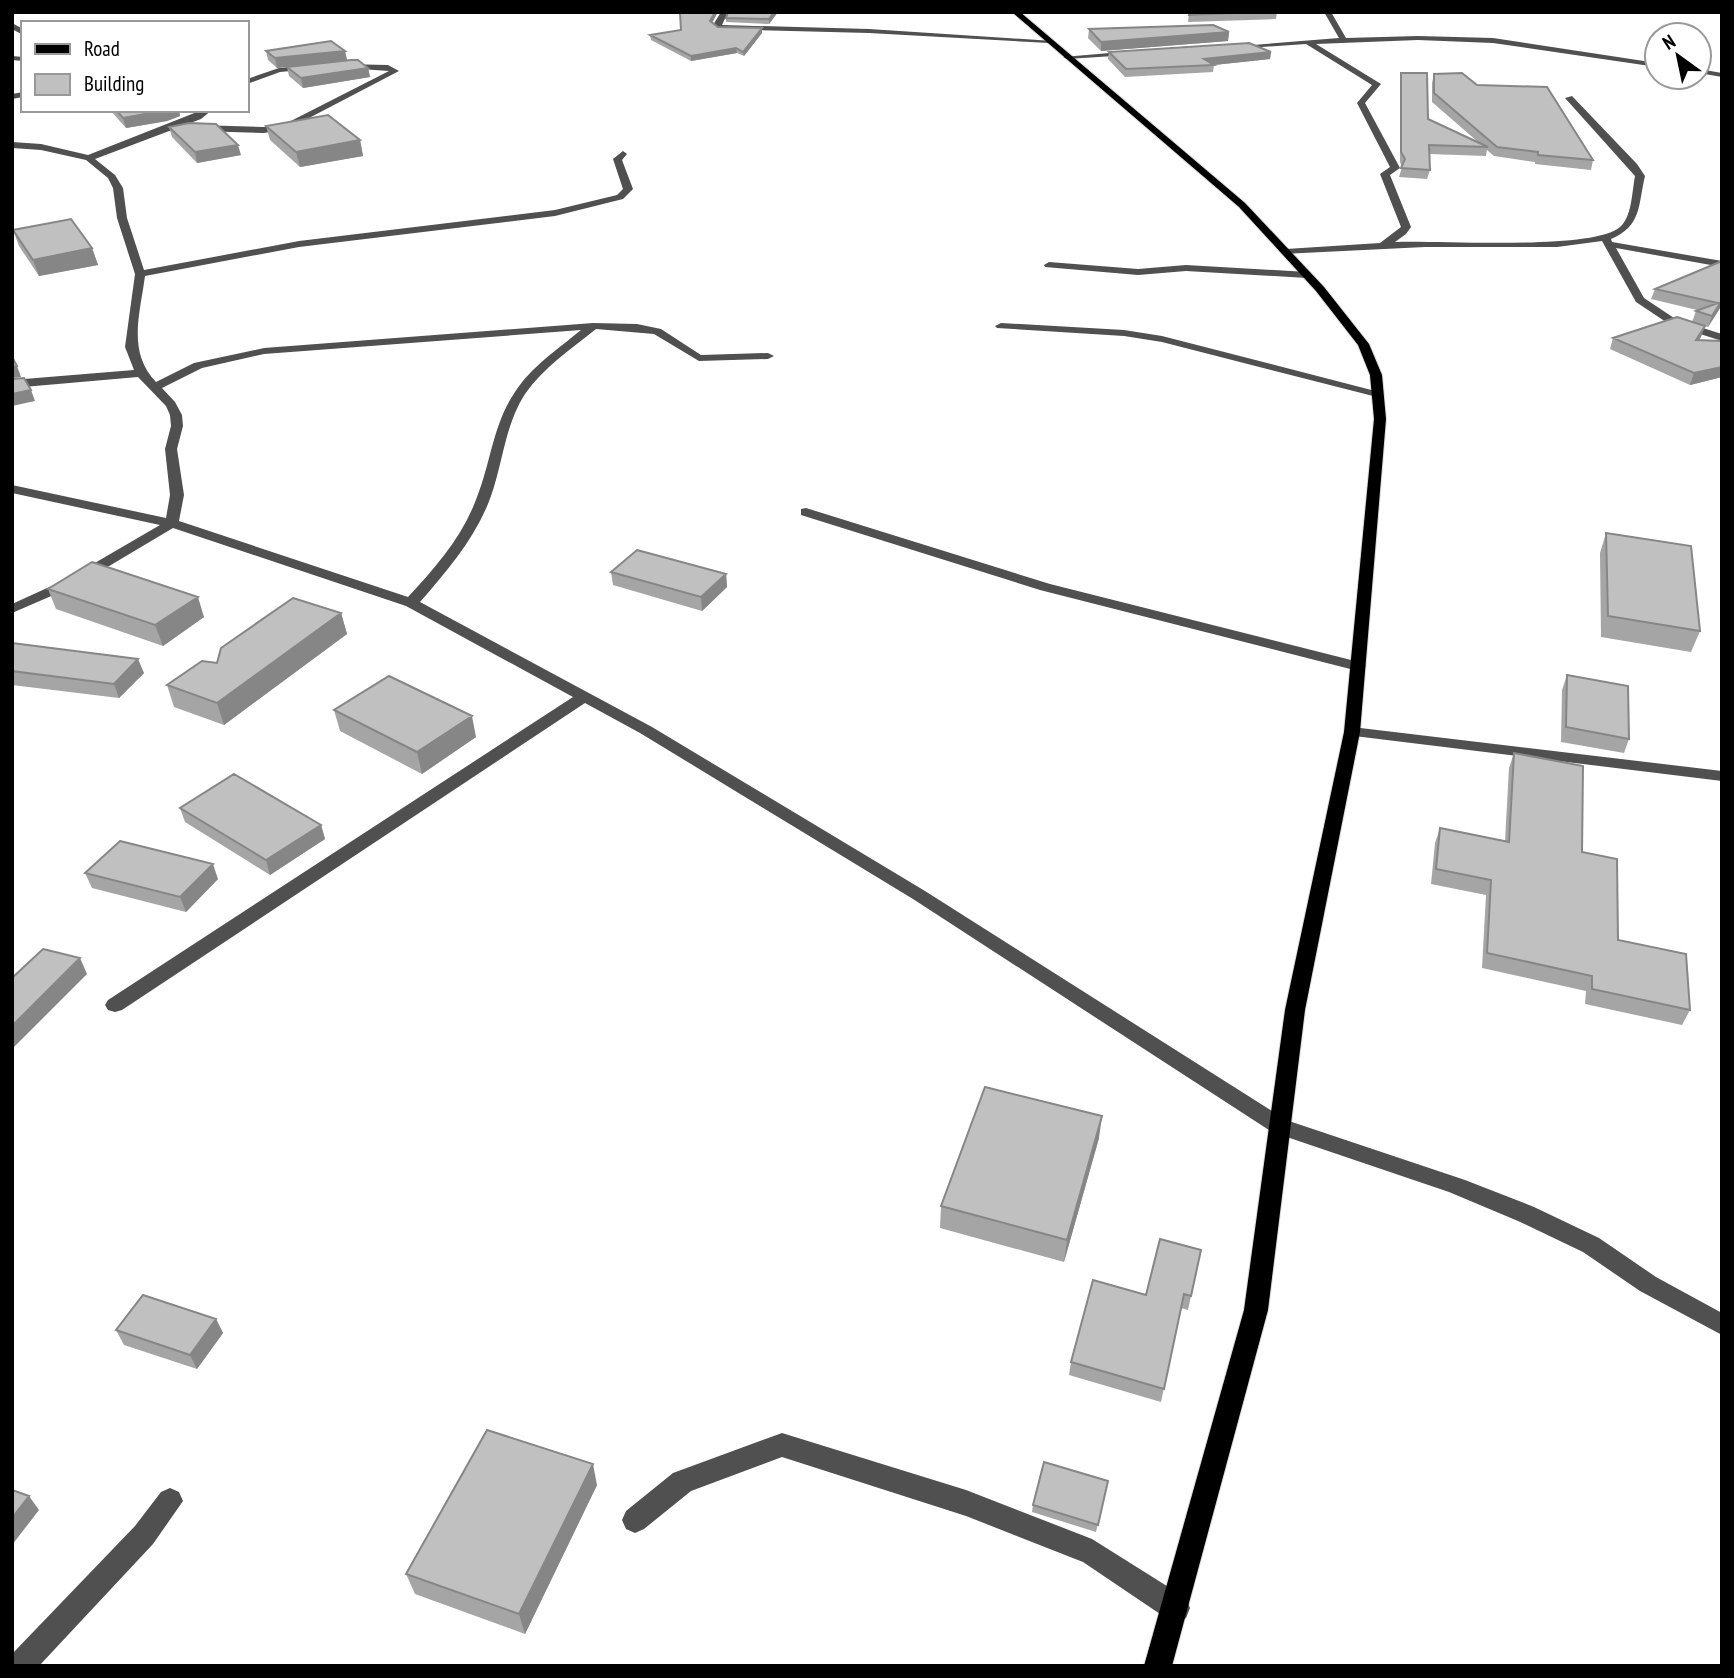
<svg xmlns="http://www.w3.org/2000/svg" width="1734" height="1678" font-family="'PT Sans Narrow',sans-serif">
  <rect width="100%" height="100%" fill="#fff"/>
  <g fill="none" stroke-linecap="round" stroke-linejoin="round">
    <defs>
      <path id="major" d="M 1012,12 L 1020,12 L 1245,203 L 1324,287 L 1369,344 L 1382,375 L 1386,419 L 1360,732 L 1305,1010 L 1268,1310 L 1172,1666 L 1144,1666 L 1244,1310 L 1285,1010 L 1344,732 L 1374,419 L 1370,375 L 1358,345 L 1316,291 L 1239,207 Z"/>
    </defs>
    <use href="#major" stroke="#dbdbdb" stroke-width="2"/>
    <path fill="#505050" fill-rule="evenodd" d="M 721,12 L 728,12 L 722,25 L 869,29 L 1053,41 L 1049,43 L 869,33 L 720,29 L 713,25 Z
      M 1324,12 L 1331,12 L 1346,38 L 1418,36 L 1493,38 L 1657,63 L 1657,67 L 1493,43 L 1418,40 L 1316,44 L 1381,84 L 1365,103 L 1400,168 L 1390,175 L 1411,227 L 1406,234 L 1395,242 C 1437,240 1593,251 1620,227 C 1632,217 1632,191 1635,176 L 1565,98 L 1572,96 L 1637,164 L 1645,176 C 1638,205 1642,226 1611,239 L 1612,242 L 1722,261 L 1722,267 L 1616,248 L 1644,298 L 1677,320 L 1722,334 L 1722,341 L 1669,324 L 1636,302 L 1602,241 L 1557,247 L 1425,247 L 1282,254 L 1281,252 L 1286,249 L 1380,243 L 1401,227 L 1380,174 L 1390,167 L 1357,103 L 1372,85 L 1306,44 L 1232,49 L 1228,47 L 1339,38 Z
      M 12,23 L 23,29 L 23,35 L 12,29 Z
      M 1133,51 L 1130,55 L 1067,59 L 1063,57 Z
      M 12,56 L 23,57 L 23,61 L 12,60 Z
      M 342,64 L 388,65 L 399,71 L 288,129 L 264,133 L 198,131 L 194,128 L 198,125 L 264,127 L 283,125 L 389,71 L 345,68 Z
      M 310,65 L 313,69 L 280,72 L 247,84 L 247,79 L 279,68 Z
      M 1699,69 L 1722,73 L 1722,77 L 1699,73 Z
      M 23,92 L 23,97 L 12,99 L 12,94 Z
      M 202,110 L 212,110 L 201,119 L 95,159 L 115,175 L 123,188 L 127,218 L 144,270 L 299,241 L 555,210 L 617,195 L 623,189 L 613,159 L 623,151 L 627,154 L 622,160 L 633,189 L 623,199 L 555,216 L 299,247 L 145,276 C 140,314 127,352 156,382 L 194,363 L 264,348 L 593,323 L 637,324 L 661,329 L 701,355 L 768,353 L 774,356 L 768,359 L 699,361 L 654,334 L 596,329 C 571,349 543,368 525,394 C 505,425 503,462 491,496 C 477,536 448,570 420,602 L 652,727 L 925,891 L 1286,1120 L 1465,1180 L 1534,1207 L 1599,1238 L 1656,1277 L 1722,1313 L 1722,1335 L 1640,1291 L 1583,1252 L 1518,1221 L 1449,1192 L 1272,1132 L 913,899 L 640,733 L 585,703 L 122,1010 L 115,1012 L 108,1010 L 105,1005 L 108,1000 L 573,697 L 406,606 L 173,528 L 79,584 L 12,613 L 12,604 L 69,578 L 160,525 L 12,493 L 12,485 L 166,518 L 170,495 L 165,449 L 171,426 L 170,415 L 166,406 L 138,377 L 12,388 L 12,380 L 134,370 L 125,347 L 135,274 L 117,218 L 113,188 L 108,178 L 86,160 L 41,150 L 12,148 L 12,142 L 41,144 L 88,155 ZM 581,330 C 558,349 531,367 515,392 C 493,424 491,462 477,497 C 463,536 436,567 408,597 L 179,521 L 184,495 L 177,449 L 183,426 L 182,415 L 175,402 L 162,388 L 202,368 L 264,354 Z
      M 1049,262 L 1138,269 L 1186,265 L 1307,272 L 1312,275 L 1307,278 L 1186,271 L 1138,275 L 1045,267 L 1044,265 Z
      M 1001,323 L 1124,330 L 1162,336 L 1383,393 L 1377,397 L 1162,342 L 1124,336 L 997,328 L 995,326 Z
      M 806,508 L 1050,584 L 1363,663 L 1366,666 L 1358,671 L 1040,590 L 801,515 L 801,509 Z
      M 1352,727 L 1722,771 L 1722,781 L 1346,735 L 1344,732 Z
      M 782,1433 L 966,1490 L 1092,1539 L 1186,1598 L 1190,1608 L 1186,1618 L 1176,1622 L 1166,1618 L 1083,1562 L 966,1516 L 782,1457 L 691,1491 L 644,1529 L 635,1533 L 626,1529 L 622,1520 L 626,1511 L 673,1473 Z
      M 170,1488 L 179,1492 L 183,1501 L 153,1544 L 39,1666 L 12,1666 L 12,1654 L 135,1526 L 161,1492 Z"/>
    <use href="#major" fill="#000" fill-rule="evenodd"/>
  </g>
  <path fill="#a5a5a5" d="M 680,12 L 718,12 L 712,23 L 718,27 L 762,33 L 744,56 L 737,53 L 691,61 L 651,40 L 650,35 L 681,30 Z
    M 778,12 L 769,24 L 726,22 L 726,18 Z
    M 1189,12 L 1277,12 L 1276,19 L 1188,22 Z
    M 1089,29 L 1229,32 L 1228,41 L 1101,51 L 1088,38 Z
    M 266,51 L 345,51 L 347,60 L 277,68 L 268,60 Z
    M 1109,52 L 1271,52 L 1270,59 L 1214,65 L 1213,72 L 1125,77 L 1108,59 Z
    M 287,67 L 368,68 L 370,77 L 303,88 L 289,76 Z
    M 1401,73 L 1428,119 L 1478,142 L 1432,102 L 1432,83 L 1434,74 L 1477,85 L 1593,160 L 1591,170 L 1535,164 L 1535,162 L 1494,156 L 1487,150 L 1486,156 L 1429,154 L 1430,170 L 1427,179 L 1399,177 L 1402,167 L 1400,162 L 1400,82 Z
    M 110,110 L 179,110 L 180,116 L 167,121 L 126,128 Z
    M 266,126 L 360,140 L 363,156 L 300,167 L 270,140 Z
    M 169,127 L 241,155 L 197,163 L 172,137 Z
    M 13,230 L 92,248 L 98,265 L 39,276 L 19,246 Z
    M 1722,261 L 1722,305 L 1708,327 L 1692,322 L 1696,311 L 1697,310 L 1651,299 L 1655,289 Z
    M 1701,337 L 1699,340 L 1722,341 L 1722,377 L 1690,385 L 1610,349 L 1613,338 Z
    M 1606,533 L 1700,631 L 1691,652 L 1601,637 L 1600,553 Z
    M 611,572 L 726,574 L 727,587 L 702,611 L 613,585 Z
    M 48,589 L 204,617 L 163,646 L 56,609 Z
    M 341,613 L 347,634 L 224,725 L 174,707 L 167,685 L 217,663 Z
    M 12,643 L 144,673 L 119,698 L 12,685 Z
    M 1567,675 L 1629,739 L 1624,753 L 1561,742 L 1562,690 Z
    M 334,710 L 476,737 L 422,774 L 340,731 Z
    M 1514,753 L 1582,852 L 1618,940 L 1690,1010 L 1682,1025 L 1585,1004 L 1586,991 L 1482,968 L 1486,895 L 1431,884 L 1435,843 L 1440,828 L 1505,841 L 1509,768 Z
    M 180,808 L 321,825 L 325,839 L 270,875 L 185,822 Z
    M 85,873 L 218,879 L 186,912 L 92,888 Z
    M 1099,1138 L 1064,1262 L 940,1228 L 941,1206 Z
    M 1201,1250 L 1188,1310 L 1181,1308 L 1161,1402 L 1069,1375 L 1071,1362 L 1146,1295 Z
    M 216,1319 L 223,1333 L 197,1369 L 124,1345 L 116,1330 Z
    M 1108,1481 L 1096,1532 L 1032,1512 L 1033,1505 Z
    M 597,1485 L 525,1634 L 415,1594 L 406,1574 Z"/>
  <path fill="#868686" d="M 715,12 L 718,12 L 710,26 L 710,21 Z
    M 774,12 L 778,12 L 769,24 L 769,19 Z
    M 762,28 L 762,33 L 744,56 L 743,52 Z
    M 1229,32 L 1228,41 L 1101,51 L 1101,42 Z
    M 736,48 L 737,53 L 691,61 L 691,56 Z
    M 345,51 L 347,60 L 277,68 L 275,58 Z
    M 1271,52 L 1270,59 L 1214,65 L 1204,59 Z
    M 368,68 L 370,77 L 303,88 L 301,78 Z
    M 167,110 L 179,110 L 180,116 L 167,121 L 126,128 L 123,118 Z
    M 360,140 L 363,156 L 300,167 L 296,152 Z
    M 238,145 L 241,155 L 197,163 L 195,152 Z
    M 92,248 L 98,265 L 39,276 L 33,260 Z
    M 1722,300 L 1722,305 L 1708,327 L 1712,316 Z
    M 1705,326 L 1701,337 L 1692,351 L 1696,340 Z
    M 17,366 L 21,377 L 12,378 L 12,367 Z
    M 1722,367 L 1722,377 L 1690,385 L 1694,373 Z
    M 31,390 L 35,401 L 12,406 L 12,394 Z
    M 726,574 L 727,587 L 702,611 L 701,597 Z
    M 198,597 L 204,617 L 163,646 L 155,625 Z
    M 341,613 L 347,634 L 224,725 L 217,703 Z
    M 138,659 L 144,673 L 119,698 L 114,684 Z
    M 472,716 L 476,737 L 422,774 L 417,752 Z
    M 321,825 L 325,839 L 270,875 L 266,860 Z
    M 213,864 L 218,879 L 186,912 L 180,897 Z
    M 80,958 L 87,974 L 12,1049 L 12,1026 Z
    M 1102,1116 L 1099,1138 L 1064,1262 L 1067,1240 Z
    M 216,1319 L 223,1333 L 197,1369 L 190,1355 Z
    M 593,1464 L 597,1485 L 525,1634 L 519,1614 Z
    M 29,1496 L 39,1510 L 12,1545 L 12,1518 Z"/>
  <path fill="#c0c0c0" stroke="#868686" stroke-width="2" d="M 680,12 L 715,12 L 710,21 L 718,27 L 762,28 L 743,52 L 736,48 L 691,56 L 650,35 L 681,30 Z
    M 728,12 L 774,12 L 769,19 L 726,18 Z
    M 1190,12 L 1253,12 L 1189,15 Z
    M 1213,25 L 1229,32 L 1101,42 L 1089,29 Z
    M 331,41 L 345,51 L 275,58 L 266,51 Z
    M 1249,43 L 1271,52 L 1204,59 L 1214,65 L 1126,69 L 1109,52 Z
    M 351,60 L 358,60 L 368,68 L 301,78 L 287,67 Z
    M 1401,73 L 1427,73 L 1428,119 L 1488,147 L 1429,145 L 1430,170 L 1401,168 L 1405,159 L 1401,152 Z
    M 1462,73 L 1477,85 L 1547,87 L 1593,160 L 1538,155 L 1538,152 L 1497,147 L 1434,93 L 1434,74 Z
    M 116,110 L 167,110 L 123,118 Z
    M 328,115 L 360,140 L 296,152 L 266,126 Z
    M 189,123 L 216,124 L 238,145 L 195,152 L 169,127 Z
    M 71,219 L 92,248 L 33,260 L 13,230 Z
    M 1722,261 L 1722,300 L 1712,316 L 1696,311 L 1718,303 L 1655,289 Z
    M 1677,317 L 1705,326 L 1696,340 L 1722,341 L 1722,367 L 1694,373 L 1613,338 Z
    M 12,357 L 17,366 L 12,367 Z
    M 24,378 L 31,390 L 12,394 L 12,379 Z
    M 1606,533 L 1691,546 L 1700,631 L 1608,616 Z
    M 637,550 L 726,574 L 701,597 L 611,572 Z
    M 92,562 L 198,597 L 155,625 L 48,589 Z
    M 293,598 L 341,613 L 217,703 L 167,685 L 202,661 L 217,663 L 221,648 Z
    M 12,643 L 138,659 L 114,684 L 12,671 Z
    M 1567,675 L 1628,686 L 1629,739 L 1566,727 Z
    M 389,676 L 472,716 L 417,752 L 334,710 Z
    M 1514,753 L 1583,766 L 1582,852 L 1617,859 L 1618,940 L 1686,954 L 1690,1010 L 1592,989 L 1592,976 L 1487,953 L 1491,880 L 1436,869 L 1440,828 L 1509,842 Z
    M 234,774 L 321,825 L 266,860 L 180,808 Z
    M 120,841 L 213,864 L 180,897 L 85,873 Z
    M 43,949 L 80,958 L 12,1026 L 12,978 Z
    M 985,1087 L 1102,1116 L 1067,1240 L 941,1206 Z
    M 1160,1239 L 1201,1250 L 1191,1296 L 1184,1294 L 1164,1389 L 1071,1362 L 1093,1280 L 1146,1295 Z
    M 143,1295 L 216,1319 L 190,1355 L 116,1330 Z
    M 487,1430 L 593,1464 L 519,1614 L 406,1574 Z
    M 1044,1462 L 1108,1481 L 1098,1525 L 1033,1505 Z
    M 12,1490 L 29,1496 L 12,1518 Z"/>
  <rect width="1734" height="1678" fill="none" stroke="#000000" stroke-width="28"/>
  <rect x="21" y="21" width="228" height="91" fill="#ffffff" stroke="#999999" stroke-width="2"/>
  <rect x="35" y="44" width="35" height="10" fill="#000000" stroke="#999999" stroke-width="2"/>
  <text x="84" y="56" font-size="21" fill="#000000">Road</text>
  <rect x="35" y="74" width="35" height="21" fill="#c0c0c0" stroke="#999999" stroke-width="2"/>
  <text x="84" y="91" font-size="21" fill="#000000">Building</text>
  <g transform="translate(1678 56) rotate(327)"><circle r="33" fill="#ffffff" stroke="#999999" stroke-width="2"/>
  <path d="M0-5L12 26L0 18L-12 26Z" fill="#000000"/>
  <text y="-10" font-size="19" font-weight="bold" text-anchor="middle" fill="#000000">N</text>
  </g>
</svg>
